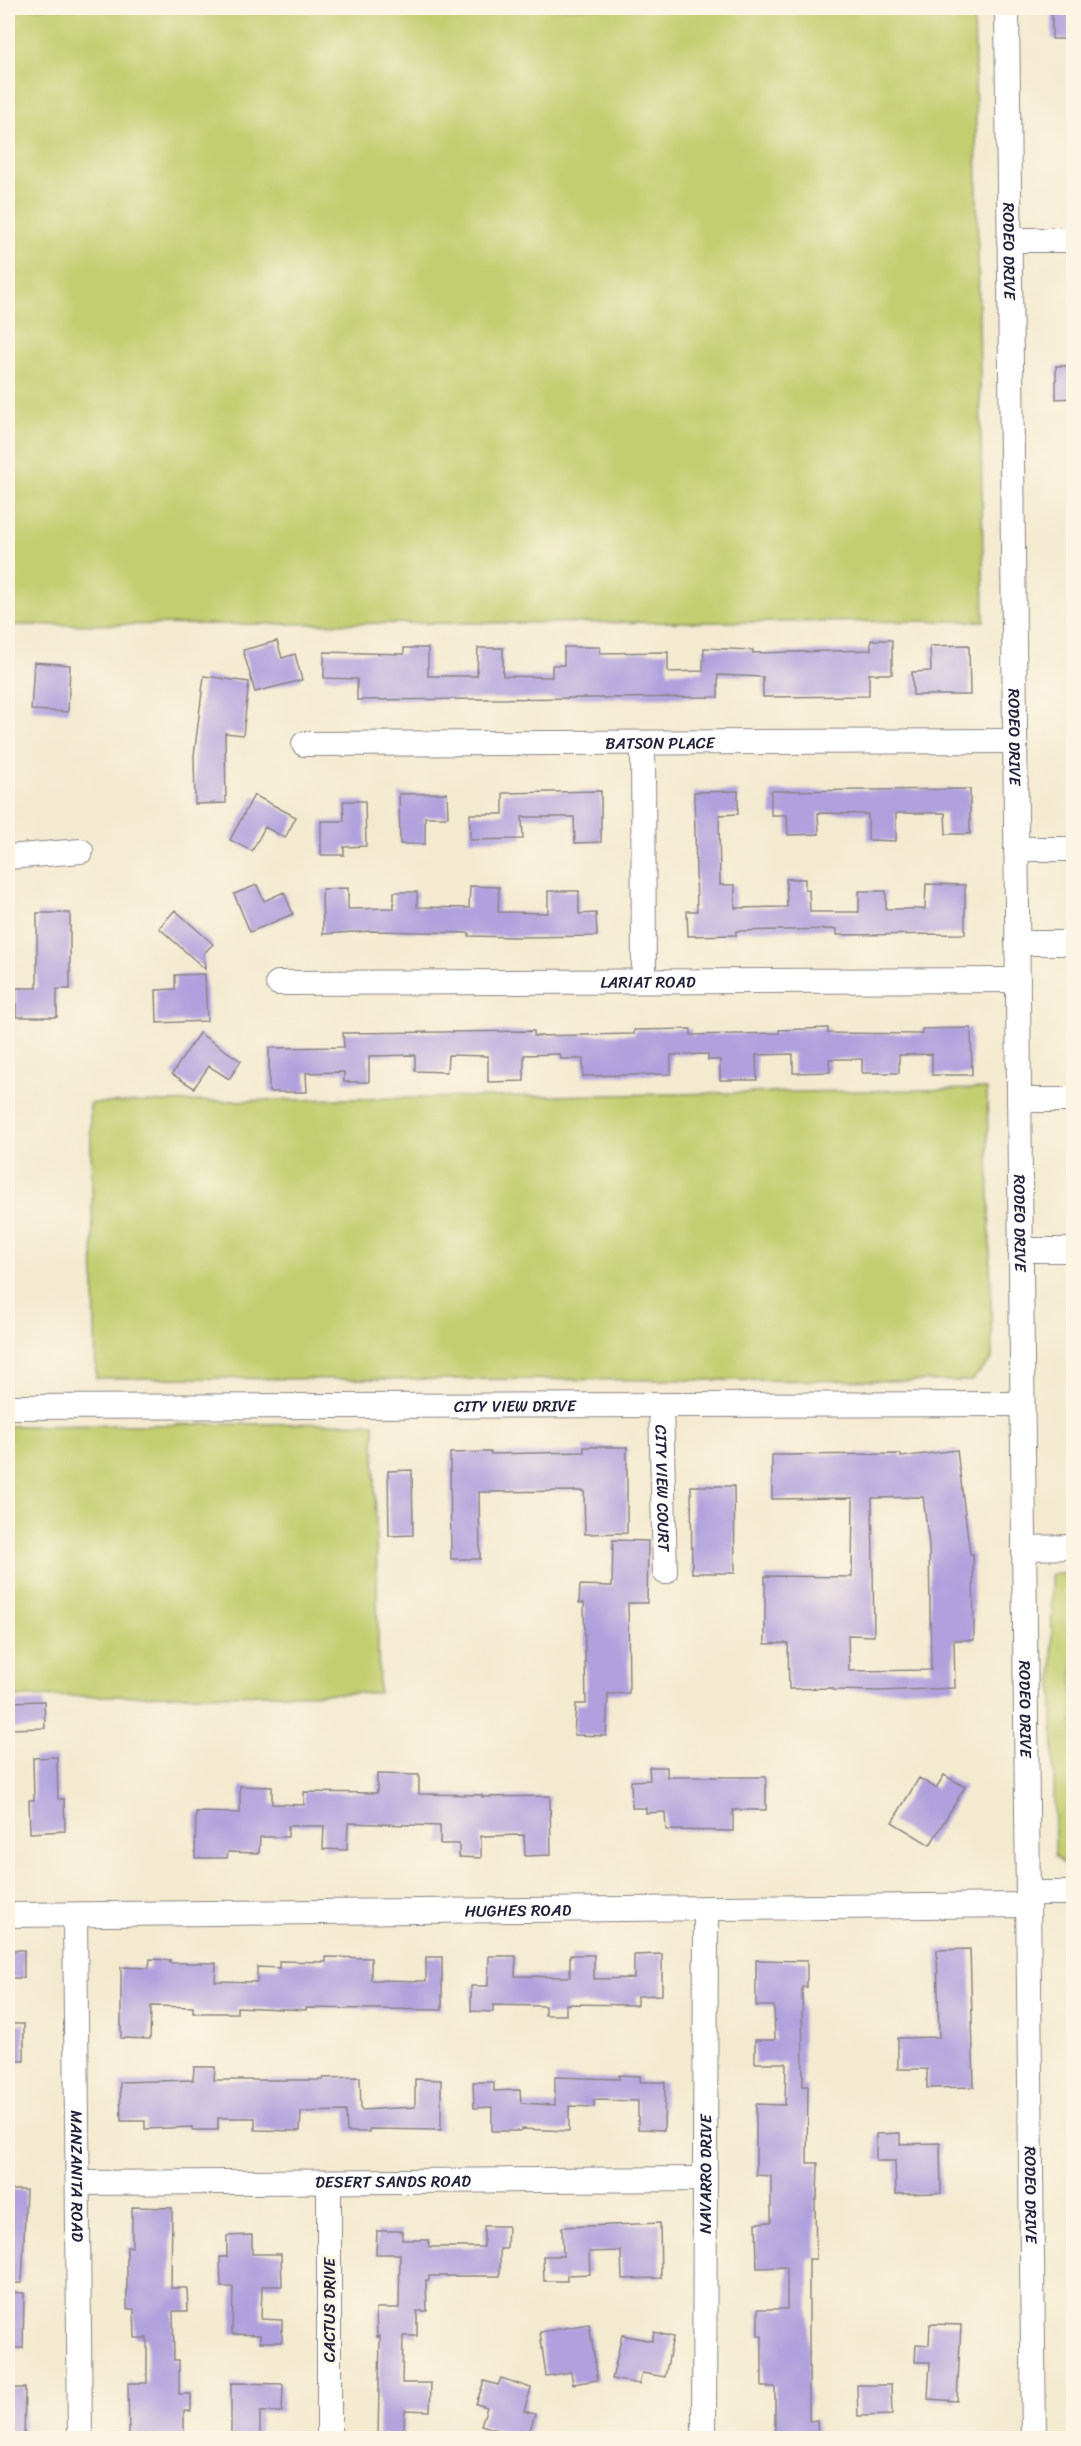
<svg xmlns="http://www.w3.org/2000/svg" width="1081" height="2446" font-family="Sriracha,sans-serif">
  <rect width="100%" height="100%" fill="#fcf5e5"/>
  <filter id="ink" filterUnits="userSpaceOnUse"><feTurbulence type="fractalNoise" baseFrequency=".0167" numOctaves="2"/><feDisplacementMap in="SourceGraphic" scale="12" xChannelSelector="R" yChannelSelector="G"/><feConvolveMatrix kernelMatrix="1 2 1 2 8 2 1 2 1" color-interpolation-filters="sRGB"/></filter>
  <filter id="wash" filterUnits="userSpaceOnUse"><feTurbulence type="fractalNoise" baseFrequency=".008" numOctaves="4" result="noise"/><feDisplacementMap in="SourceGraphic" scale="24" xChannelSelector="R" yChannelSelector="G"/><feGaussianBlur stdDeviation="1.35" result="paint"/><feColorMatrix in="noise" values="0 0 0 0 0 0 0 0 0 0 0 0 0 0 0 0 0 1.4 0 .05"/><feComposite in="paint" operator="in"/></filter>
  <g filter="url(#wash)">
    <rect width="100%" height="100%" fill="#f4ead0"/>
    <path fill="#c2ce70" stroke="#727856" stroke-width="1.5" d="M 8,8 L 974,8 L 984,621 L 8,625 Z
      M 987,1089 L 992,1359 L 971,1381 L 96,1378 L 90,1103 Z
      M 374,1423 L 379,1693 L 8,1697 L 8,1426 Z
      M 1051,1574 L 1073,1574 L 1073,1869 L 1068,1869 L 1055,1855 Z"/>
    <g id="blocks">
      <path fill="#b0a0dd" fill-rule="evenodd" d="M 1052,8 L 1074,8 L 1074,39 L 1052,39 Z
        M 1056,366 L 1074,366 L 1074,398 L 1056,399 Z
        M 871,640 L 892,640 L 892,674 L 869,674 L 869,696 L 763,697 L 763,677 L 718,675 L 718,697 L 357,700 L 357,679 L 324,678 L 324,652 L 404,654 L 404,648 L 428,648 L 428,676 L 477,676 L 478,648 L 503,648 L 503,676 L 552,677 L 552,665 L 564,665 L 564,647 L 600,647 L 600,653 L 668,652 L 668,672 L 703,671 L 704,648 L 753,650 L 753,653 L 871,650 Z
        M 277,641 L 282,658 L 295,654 L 302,680 L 255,692 L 243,650 Z
        M 969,645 L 970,695 L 913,695 L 912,672 L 931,671 L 930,646 Z
        M 34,662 L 70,665 L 68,712 L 31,710 Z
        M 204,676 L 249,682 L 243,735 L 225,733 L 226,803 L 195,804 L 194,756 Z
        M 970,789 L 970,834 L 946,834 L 945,813 L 896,813 L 896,841 L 868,840 L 868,814 L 818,813 L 819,834 L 788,835 L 787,815 L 771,815 L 771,791 Z
        M 601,791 L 601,842 L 575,843 L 574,817 L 522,817 L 523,839 L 470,840 L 470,814 L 503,814 L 503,793 Z
        M 738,791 L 738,814 L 719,815 L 720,885 L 735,885 L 735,908 L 787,907 L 786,879 L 805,879 L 805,890 L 809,890 L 810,912 L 859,912 L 859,891 L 886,891 L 886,909 L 925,909 L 926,884 L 965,885 L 965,934 L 837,935 L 837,929 L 736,931 L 736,935 L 688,936 L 687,911 L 697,911 L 694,792 Z
        M 447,793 L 448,817 L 425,817 L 425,844 L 400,844 L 399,794 Z
        M 254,795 L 296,817 L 285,838 L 265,827 L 252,851 L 230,840 Z
        M 343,801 L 365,801 L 366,846 L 344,847 L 344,855 L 321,855 L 321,821 L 344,821 Z
        M 257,885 L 264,901 L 284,892 L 293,914 L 250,932 L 234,894 Z
        M 470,886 L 499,887 L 498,912 L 548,913 L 548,891 L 579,891 L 579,914 L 596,913 L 597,936 L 519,937 L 469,936 L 469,933 L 371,931 L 323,934 L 322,889 L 348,888 L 348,909 L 394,908 L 394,892 L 417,892 L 417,907 L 469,908 Z
        M 175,910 L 213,944 L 204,953 L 205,969 L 159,928 Z
        M 37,913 L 70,913 L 70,989 L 57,989 L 57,1017 L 16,1017 L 16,988 L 37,988 Z
        M 205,974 L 207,1021 L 157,1023 L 156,990 L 175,989 L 175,975 Z
        M 828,1028 L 828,1033 L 922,1034 L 922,1029 L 971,1028 L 972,1075 L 932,1075 L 932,1054 L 899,1055 L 899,1073 L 862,1073 L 862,1059 L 829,1059 L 830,1072 L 793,1073 L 793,1054 L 756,1055 L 757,1080 L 720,1080 L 720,1060 L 708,1060 L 708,1054 L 671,1055 L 671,1074 L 583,1076 L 583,1059 L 561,1059 L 560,1054 L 524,1055 L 524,1081 L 488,1082 L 488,1056 L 448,1055 L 447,1072 L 415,1071 L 415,1055 L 369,1056 L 369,1082 L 344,1082 L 344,1072 L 306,1073 L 307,1092 L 269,1092 L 269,1048 L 344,1047 L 343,1033 L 534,1031 L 534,1036 L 634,1034 L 634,1030 L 691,1029 L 691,1035 L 779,1033 L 779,1030 Z
        M 199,1033 L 241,1061 L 229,1079 L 209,1066 L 194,1088 L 172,1074 Z
        M 584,1447 L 627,1447 L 627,1533 L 585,1534 L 584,1491 L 479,1492 L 480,1559 L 451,1559 L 450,1453 L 491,1452 L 491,1454 L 584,1452 Z
        M 957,1450 L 970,1554 L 973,1554 L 974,1640 L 954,1640 L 955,1688 L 880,1691 L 833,1690 L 833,1688 L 789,1689 L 788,1643 L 765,1644 L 765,1576 L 852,1577 L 853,1498 L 772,1499 L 772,1455 L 901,1454 L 901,1457 ZM 923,1497 L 929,1545 L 931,1670 L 849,1671 L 848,1635 L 874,1636 L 872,1498 Z
        M 412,1470 L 413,1535 L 389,1536 L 388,1471 Z
        M 691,1486 L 734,1486 L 735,1573 L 692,1573 Z
        M 613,1540 L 648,1541 L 647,1603 L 628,1603 L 629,1693 L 608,1694 L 606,1736 L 574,1735 L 576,1704 L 586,1704 L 584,1603 L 579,1603 L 580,1585 L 612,1586 Z
        M 44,1701 L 45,1728 L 8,1729 L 8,1702 Z
        M 57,1757 L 58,1799 L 64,1799 L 65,1831 L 30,1833 L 29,1800 L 34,1800 L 33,1758 Z
        M 649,1767 L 667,1767 L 667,1777 L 766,1777 L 766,1810 L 733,1810 L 733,1831 L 666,1830 L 665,1812 L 646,1813 L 646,1808 L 632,1808 L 631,1781 L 650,1780 Z
        M 377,1774 L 419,1775 L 419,1794 L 482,1795 L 482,1797 L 550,1796 L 551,1855 L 525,1856 L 524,1835 L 481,1836 L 481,1858 L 459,1857 L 459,1844 L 440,1844 L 440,1826 L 348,1823 L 347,1850 L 323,1849 L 324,1826 L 288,1826 L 288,1837 L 260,1837 L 259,1853 L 228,1852 L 227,1858 L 195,1858 L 196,1812 L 240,1813 L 240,1786 L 272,1787 L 272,1804 L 304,1805 L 304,1792 L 377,1793 Z
        M 944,1775 L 965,1787 L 930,1845 L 892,1822 L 919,1778 L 936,1788 Z
        M 970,1949 L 974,2087 L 927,2088 L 927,2069 L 898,2069 L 898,2038 L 939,2037 L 937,1950 Z
        M 8,1950 L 24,1950 L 24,1978 L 8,1978 Z
        M 662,1954 L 662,1995 L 637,1996 L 637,2005 L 566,2004 L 566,2015 L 545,2015 L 545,2006 L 493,2005 L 493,2012 L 471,2011 L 471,1986 L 488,1986 L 489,1956 L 516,1956 L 515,1976 L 570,1977 L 570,1955 L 594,1955 L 594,1979 L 634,1978 L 634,1955 Z
        M 326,1957 L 371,1958 L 371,1980 L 426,1981 L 426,1957 L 442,1957 L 442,2010 L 306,2008 L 306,2010 L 237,2007 L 237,2013 L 193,2013 L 193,2007 L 151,2006 L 150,2039 L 121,2038 L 121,1967 L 149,1968 L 150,1959 L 170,1960 L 170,1963 L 216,1963 L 215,1981 L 257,1982 L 257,1967 L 279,1968 L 279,1961 L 326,1962 Z
        M 756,1960 L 807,1961 L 807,1987 L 802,1987 L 803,2086 L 808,2086 L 807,2163 L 818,2163 L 817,2200 L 815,2200 L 816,2259 L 809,2259 L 809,2421 L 817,2420 L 818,2439 L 775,2439 L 775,2387 L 762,2387 L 762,2336 L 758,2336 L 758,2309 L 787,2309 L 787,2267 L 757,2268 L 756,2223 L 771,2222 L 771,2176 L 756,2175 L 756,2104 L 785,2105 L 786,2063 L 755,2063 L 755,2040 L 775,2040 L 774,2006 L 756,2006 Z
        M 8,2024 L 24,2024 L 24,2061 L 8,2061 Z
        M 194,2067 L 215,2067 L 214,2080 L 323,2080 L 323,2078 L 360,2077 L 361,2110 L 415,2107 L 415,2079 L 441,2080 L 441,2130 L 369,2129 L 369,2132 L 347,2132 L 346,2111 L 301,2112 L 300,2131 L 255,2130 L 255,2118 L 218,2118 L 218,2130 L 193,2130 L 193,2127 L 145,2129 L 145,2121 L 121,2121 L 120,2082 L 193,2080 Z
        M 619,2075 L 640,2076 L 640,2082 L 665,2082 L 664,2130 L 638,2129 L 638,2101 L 594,2100 L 594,2107 L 569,2106 L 569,2131 L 521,2129 L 521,2131 L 492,2131 L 492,2107 L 474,2108 L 473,2082 L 494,2082 L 494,2091 L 520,2090 L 521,2103 L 555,2105 L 555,2077 L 619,2079 Z
        M 900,2133 L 900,2144 L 940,2143 L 941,2193 L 896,2194 L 895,2161 L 876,2161 L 876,2134 Z
        M 8,2190 L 26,2190 L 22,2283 L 8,2283 Z
        M 132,2207 L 172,2208 L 171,2288 L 187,2288 L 188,2311 L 173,2311 L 174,2360 L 179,2360 L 179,2394 L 191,2394 L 191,2411 L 184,2411 L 184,2439 L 129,2439 L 128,2383 L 147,2383 L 147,2338 L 135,2338 L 134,2309 L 127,2309 L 127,2247 L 132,2247 Z
        M 660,2223 L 661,2278 L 622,2279 L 621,2251 L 589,2252 L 590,2274 L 567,2275 L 567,2281 L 544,2281 L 543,2256 L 563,2256 L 562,2227 Z
        M 484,2226 L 508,2226 L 507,2249 L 500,2249 L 500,2276 L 429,2276 L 429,2280 L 426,2280 L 427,2311 L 417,2311 L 417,2336 L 403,2336 L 402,2383 L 431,2383 L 430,2411 L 405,2410 L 403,2439 L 378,2439 L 380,2336 L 377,2337 L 376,2308 L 399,2308 L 400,2254 L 376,2254 L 377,2231 L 402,2231 L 402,2240 L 429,2240 L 429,2247 L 484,2247 Z
        M 252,2235 L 252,2254 L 281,2254 L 282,2286 L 262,2286 L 261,2319 L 282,2320 L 282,2342 L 260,2342 L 260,2335 L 232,2334 L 233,2287 L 221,2287 L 220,2257 L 227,2257 L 227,2236 Z
        M 8,2292 L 24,2293 L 23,2348 L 8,2348 Z
        M 589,2324 L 598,2380 L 573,2384 L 571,2372 L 546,2376 L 540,2332 Z
        M 930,2324 L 961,2325 L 957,2401 L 928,2399 L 930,2362 L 915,2362 L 916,2344 L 929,2345 Z
        M 654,2332 L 673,2337 L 665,2377 L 642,2373 L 639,2384 L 612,2379 L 622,2335 L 652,2341 Z
        M 501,2378 L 531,2388 L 524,2411 L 535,2414 L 527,2439 L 481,2425 L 487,2407 L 476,2404 L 484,2381 L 498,2385 Z
        M 231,2383 L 283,2384 L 282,2412 L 260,2412 L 260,2439 L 231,2439 Z
        M 857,2385 L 891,2385 L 892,2415 L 858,2416 Z
        M 8,2388 L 25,2388 L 24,2439 L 8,2439 Z"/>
    </g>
  </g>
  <g filter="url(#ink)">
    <use href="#blocks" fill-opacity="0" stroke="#8b8686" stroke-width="1.5"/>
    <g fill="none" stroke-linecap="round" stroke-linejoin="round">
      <defs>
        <g id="minor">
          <path id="s1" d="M 1007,8 L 1034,2438"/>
          <path d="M 1009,240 L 1074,240"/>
          <path d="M 643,743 L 644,981"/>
          <path id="s2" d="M 304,744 L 1015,741"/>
          <path d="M 1016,849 L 1074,849"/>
          <path d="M 8,857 L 81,851"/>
          <path d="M 1017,943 L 1074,943"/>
          <path id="s3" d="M 278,983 L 1018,980"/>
          <path d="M 1019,1100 L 1074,1100"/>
          <path d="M 1020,1250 L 1074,1250"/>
          <path id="s4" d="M 661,1406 L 665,1572"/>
          <path id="s5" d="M 8,1407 L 1022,1404"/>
          <path d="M 1024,1548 L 1074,1547"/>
          <path d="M 1028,1893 L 1074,1893"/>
          <path id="s6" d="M 8,1915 L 1028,1905"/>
          <path id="s7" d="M 75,1915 L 80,2438"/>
          <path id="s8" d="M 79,2183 L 705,2179"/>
          <path d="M 329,2438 L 329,2182"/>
          <path id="s9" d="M 704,2438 L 706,1909"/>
        </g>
      </defs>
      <use href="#minor" stroke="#8b8686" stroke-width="26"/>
      <use href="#minor" stroke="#fff" stroke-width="24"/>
    </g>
  </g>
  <g text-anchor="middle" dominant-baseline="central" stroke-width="6" stroke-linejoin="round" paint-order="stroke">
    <g font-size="16" fill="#22223b" stroke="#fcf5e5">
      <text stroke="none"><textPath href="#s1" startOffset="243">RODEO DRIVE</textPath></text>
      <text stroke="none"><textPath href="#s1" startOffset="729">RODEO DRIVE</textPath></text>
      <text stroke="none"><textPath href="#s2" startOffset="356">BATSON PLACE</textPath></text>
      <text stroke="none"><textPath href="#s3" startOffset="370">LARIAT ROAD</textPath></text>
      <text stroke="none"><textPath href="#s1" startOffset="1215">RODEO DRIVE</textPath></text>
      <text stroke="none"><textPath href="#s5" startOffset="507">CITY VIEW DRIVE</textPath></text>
      <text stroke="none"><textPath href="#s4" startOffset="82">CITY VIEW COURT</textPath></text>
      <text stroke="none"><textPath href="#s1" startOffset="1701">RODEO DRIVE</textPath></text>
      <text stroke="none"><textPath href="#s6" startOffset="510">HUGHES ROAD</textPath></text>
      <text stroke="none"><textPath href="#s9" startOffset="264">NAVARRO DRIVE</textPath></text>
      <text stroke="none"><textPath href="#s7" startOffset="261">MANZANITA ROAD</textPath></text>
      <text stroke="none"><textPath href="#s8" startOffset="314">DESERT SANDS ROAD</textPath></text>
      <text stroke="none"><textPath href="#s1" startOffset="2187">RODEO DRIVE</textPath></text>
      <text transform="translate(329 2310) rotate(-90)">CACTUS DRIVE</text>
    </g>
  </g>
  <rect width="1081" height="2446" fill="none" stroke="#fcf5e5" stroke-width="30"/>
</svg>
